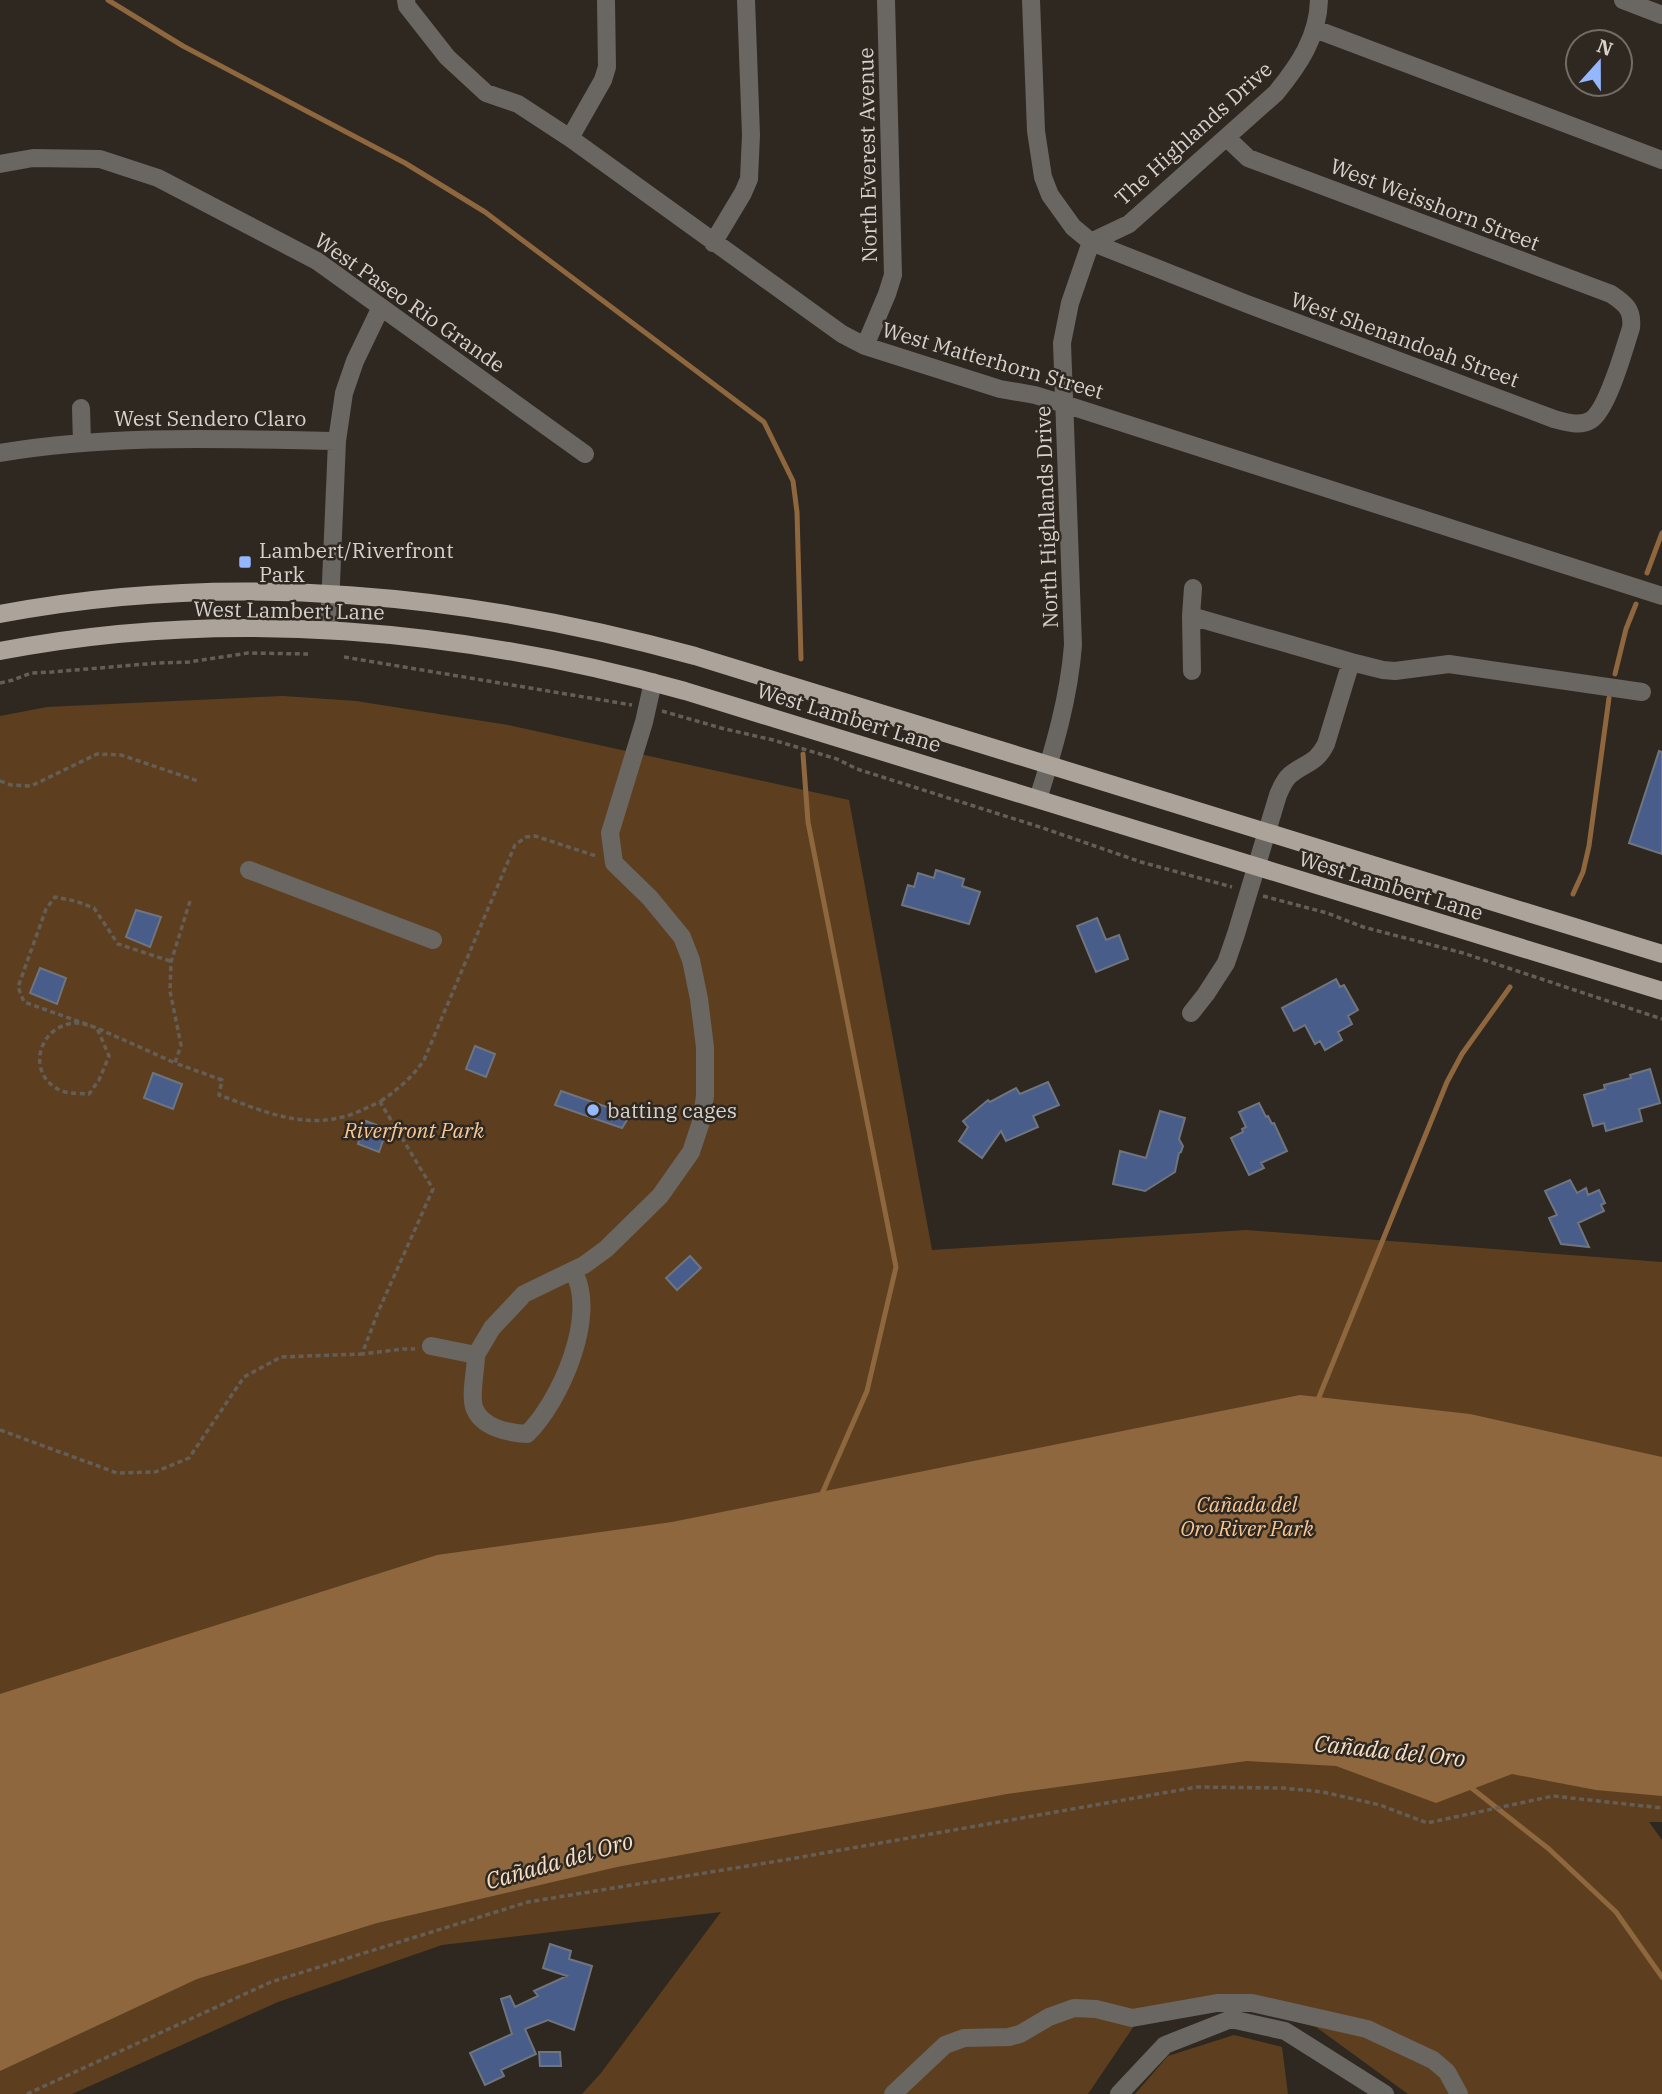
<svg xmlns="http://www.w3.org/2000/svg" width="1662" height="2094" font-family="'IBM Plex Serif',serif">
  <rect width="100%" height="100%" fill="#2f2820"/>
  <path fill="#5d3f1f" d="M 283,696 L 356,701 L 508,725 L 849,800 L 932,1250 L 1246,1230 L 1662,1262 L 1662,1822 L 1649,1822 L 1662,1840 L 1662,2094 L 1408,2094 L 1316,2027 L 1222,2002 L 1136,2023 L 1088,2094 L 582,2094 L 601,2073 L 721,1912 L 442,1945 L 278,2002 L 72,2094 L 0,2094 L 0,716 L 47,707 Z
    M 1234,2035 L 1282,2047 L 1288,2094 L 1135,2094 L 1168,2056 Z"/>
  <path fill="#8e673e" d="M 1300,1395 L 1470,1414 L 1662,1457 L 1662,1796 L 1596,1790 L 1512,1774 L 1436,1803 L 1336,1766 L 1247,1761 L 1007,1794 L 617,1867 L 377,1923 L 197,1979 L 0,2071 L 0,1694 L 437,1555 L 672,1522 Z"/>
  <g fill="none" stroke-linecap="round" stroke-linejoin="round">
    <path stroke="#8e673e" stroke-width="5" d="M 108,0 L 183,46 L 405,163 L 485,212 L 764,422 L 793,481 L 797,512 L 801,659
      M 1647,573 L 1662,533
      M 1615,674 L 1626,629 L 1636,604
      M 803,754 L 808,822 L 896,1267 L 867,1391 L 821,1496
      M 1573,894 L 1583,872 L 1589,846 L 1609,698
      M 1317,1402 L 1447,1082 L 1462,1054 L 1510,987
      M 1469,1786 L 1549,1849 L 1616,1912 L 1662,1977"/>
  </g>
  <path fill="#485d89" stroke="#6f757f" stroke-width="2" d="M 1659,751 L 1662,752 L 1662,854 L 1629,843 Z
    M 936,870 L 964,879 L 962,886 L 980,892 L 969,924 L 902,905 L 908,885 L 914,887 L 918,873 L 934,878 Z
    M 136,910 L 161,917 L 150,947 L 126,937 Z
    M 1097,918 L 1106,940 L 1119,935 L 1128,959 L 1096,972 L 1077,926 Z
    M 40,968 L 66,978 L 57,1004 L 30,993 Z
    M 1336,979 L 1340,987 L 1344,985 L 1358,1010 L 1348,1016 L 1352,1024 L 1338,1032 L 1342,1040 L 1325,1050 L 1320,1041 L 1315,1044 L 1305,1025 L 1294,1031 L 1282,1008 Z
    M 475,1046 L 495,1054 L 486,1077 L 466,1069 Z
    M 1650,1069 L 1660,1103 L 1639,1109 L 1642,1121 L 1606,1131 L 1604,1123 L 1593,1126 L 1584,1095 L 1605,1089 L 1604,1085 L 1631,1078 L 1630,1075 Z
    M 153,1073 L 182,1084 L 173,1109 L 144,1098 Z
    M 1048,1082 L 1059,1105 L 1033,1116 L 1038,1127 L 1006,1141 L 1001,1131 L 982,1158 L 959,1141 L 968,1127 L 963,1121 L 988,1100 L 990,1102 L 1016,1088 L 1020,1094 Z
    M 561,1091 L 630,1115 L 622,1128 L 555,1105 Z
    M 1259,1103 L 1266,1117 L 1268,1116 L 1272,1124 L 1274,1123 L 1287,1151 L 1261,1163 L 1264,1168 L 1249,1175 L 1231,1138 L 1243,1132 L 1242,1129 L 1246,1127 L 1239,1112 Z
    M 1160,1111 L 1185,1118 L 1179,1139 L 1183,1146 L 1181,1152 L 1179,1153 L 1175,1172 L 1145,1191 L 1113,1184 L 1120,1151 L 1146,1158 Z
    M 366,1121 L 387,1129 L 379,1152 L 358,1144 Z
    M 1570,1180 L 1577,1193 L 1586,1188 L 1588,1195 L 1599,1190 L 1605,1203 L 1601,1205 L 1604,1211 L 1578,1223 L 1589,1247 L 1561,1244 L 1549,1218 L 1557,1215 L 1545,1191 Z
    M 690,1256 L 701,1268 L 677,1290 L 666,1278 Z
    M 550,1944 L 571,1951 L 569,1959 L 592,1966 L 574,2030 L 548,2020 L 525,2029 L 536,2054 L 501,2070 L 504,2076 L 485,2085 L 470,2053 L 512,2034 L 501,1999 L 510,1996 L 515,2007 L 538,1996 L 534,1991 L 567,1976 L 543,1968 Z
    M 539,2052 L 560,2052 L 561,2066 L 540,2066 Z"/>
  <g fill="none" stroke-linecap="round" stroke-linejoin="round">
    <path stroke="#645e57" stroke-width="3.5" stroke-dasharray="5 3.5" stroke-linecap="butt" d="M 344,657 L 632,705
      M 0,683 L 13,680 L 31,673 L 52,672 L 158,663 L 189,662 L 248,653 L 308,654
      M 662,711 L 721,728 L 773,740 L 837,759 L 857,769 L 1043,828 L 1141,862 L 1232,887
      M 0,781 L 11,785 L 31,786 L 97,754 L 121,755 L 198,781
      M 1263,896 L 1327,913 L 1363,927 L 1463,953 L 1662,1019
      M 190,901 L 171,962 L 170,991 L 181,1045 L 175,1063 L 222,1080 L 219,1095 C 263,1111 303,1130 350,1115 C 361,1111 370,1106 380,1102 L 433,1189 L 378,1312 L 362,1354 L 403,1349 L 415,1349
      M 170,961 L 118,944 L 94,908 L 75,901 L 55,897 L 46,909 L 18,987 L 24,1002 L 97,1028 C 90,1026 83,1023 76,1023 C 37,1025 25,1076 62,1091 C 70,1094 81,1093 89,1094 L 99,1080 L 109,1056 L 97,1028 L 175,1063
      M 381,1101 C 398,1089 412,1078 424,1060 L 515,845 L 526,837 L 535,836 L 596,856
      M 0,1430 L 117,1473 L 155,1472 L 189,1458 L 244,1377 L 281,1357 L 362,1354
      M 27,2094 L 271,1982 L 528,1902 L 790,1859 L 1197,1787 L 1283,1788 L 1323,1792 L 1380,1805 L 1427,1823 L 1553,1796 L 1662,1808"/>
    <path stroke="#6a6662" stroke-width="18" d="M 406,0 L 407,6 L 447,57 L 486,93 L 518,104 L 570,138 L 842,334 L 865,346 L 1000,389 L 1035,395 L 1064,404 L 1662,596
      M 1031,0 L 1036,131 L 1043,177 L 1050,195 L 1073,227 L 1091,242 L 1070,303 L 1062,343 L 1073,645 C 1069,698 1054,748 1038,799
      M 1623,0 L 1662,15
      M 1315,29 L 1662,160
      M 570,138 L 603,80 L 607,67 L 606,0
      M 0,164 L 33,158 L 100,159 L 158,178 L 317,261 L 585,454
      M 1091,242 L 1247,304 L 1554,419 C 1566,422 1580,427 1591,420 C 1608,409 1624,349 1631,328 C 1633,310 1626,304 1611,294 L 1248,158 L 1227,138
      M 1091,242 L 1129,224 L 1276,93 C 1299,65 1318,37 1319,0
      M 713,243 L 743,193 L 749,179 L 751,135 L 746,0
      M 865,346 L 887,294 L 893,275 L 886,0
      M 81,408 L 82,443
      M 0,453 C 111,434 225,439 337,441
      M 1191,616 L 1192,671
      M 329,630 L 337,441 L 344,393 L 355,361 L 381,307
      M 1351,662 L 1383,670 L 1395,671 L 1449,664 L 1642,692
      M 249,870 L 433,940
      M 1191,1013 L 1206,994 L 1226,963 L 1236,934 L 1278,795 C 1281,788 1284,780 1290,775 C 1306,762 1316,764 1326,744 L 1351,662 L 1191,616 L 1193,588
      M 431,1346 L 476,1355 L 492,1328 L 524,1294 L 584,1265 L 606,1249 L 660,1196 L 691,1152 L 701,1122 L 705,1096 L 705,1047 L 699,999 L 691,960 L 682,937 L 650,898 L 614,863 L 610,833 L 644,722 L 653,682
      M 476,1355 C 476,1370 470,1394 474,1407 C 481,1428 509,1433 527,1434 C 560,1402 599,1314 573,1271
      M 893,2094 L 945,2045 L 964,2038 L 1009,2037 L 1020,2034 L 1049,2017 L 1074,2008 L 1096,2009 L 1132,2018 L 1217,2003 L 1252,2003 L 1367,2029 L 1433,2060 L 1447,2072 L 1459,2094
      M 1119,2094 L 1165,2045 L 1231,2019 L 1285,2031 L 1385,2094"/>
    <path stroke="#aca39b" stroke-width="18" d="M 0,614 C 231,570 470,594 695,656 L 1662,954
      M 0,651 C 227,607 463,629 685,691 L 1662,991"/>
  </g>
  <g fill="#94b7fd" stroke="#2f2820" stroke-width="2.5">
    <rect x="238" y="555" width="14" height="14" rx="3.5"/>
    <circle cx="593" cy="1110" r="7"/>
  </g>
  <g text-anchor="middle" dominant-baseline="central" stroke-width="5" stroke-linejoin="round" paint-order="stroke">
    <g font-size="21" fill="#d6d1cc" stroke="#2f2820">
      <text transform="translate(1193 133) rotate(-42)">The Highlands Drive</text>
      <text transform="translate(867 155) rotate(-91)">North Everest Avenue</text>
      <text transform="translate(1435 204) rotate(21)">West Weisshorn Street</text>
      <text transform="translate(410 302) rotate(35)">West Paseo Rio Grande</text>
      <text transform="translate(1405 339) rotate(20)">West Shenandoah Street</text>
      <text transform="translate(993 360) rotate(16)">West Matterhorn Street</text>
      <text x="210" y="418">West Sendero Claro</text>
      <text transform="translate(1046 517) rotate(-92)">North Highlands Drive</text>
      <text transform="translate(289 610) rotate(1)">West Lambert Lane</text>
      <text transform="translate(849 717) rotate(17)">West Lambert Lane</text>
      <text transform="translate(1391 885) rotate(17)">West Lambert Lane</text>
    </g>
    <g font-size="21" fill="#d6d1cc" stroke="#2f2820" text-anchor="start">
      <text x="259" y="550">Lambert/Riverfront<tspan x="259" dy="24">Park</tspan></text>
      <text x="607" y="1110">batting cages</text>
    </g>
    <g font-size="21" font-style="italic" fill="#f7c795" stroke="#2f2820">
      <text x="414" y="1130">Riverfront Park</text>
      <text x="1247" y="1504">Cañada del<tspan x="1247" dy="24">Oro River Park</tspan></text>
    </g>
    <g font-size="23" font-style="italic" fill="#f8e0c7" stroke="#2f2820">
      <text transform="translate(1390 1750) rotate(6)">Cañada del Oro</text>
      <text transform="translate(559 1860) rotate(-16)">Cañada del Oro</text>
    </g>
  </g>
  <g transform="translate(1599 63) rotate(21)"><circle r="33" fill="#2f2820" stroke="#726c65" stroke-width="2"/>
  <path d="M0-5L12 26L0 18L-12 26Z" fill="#94b7fd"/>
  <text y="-10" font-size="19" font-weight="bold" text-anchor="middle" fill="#d6d1cc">N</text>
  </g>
</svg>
